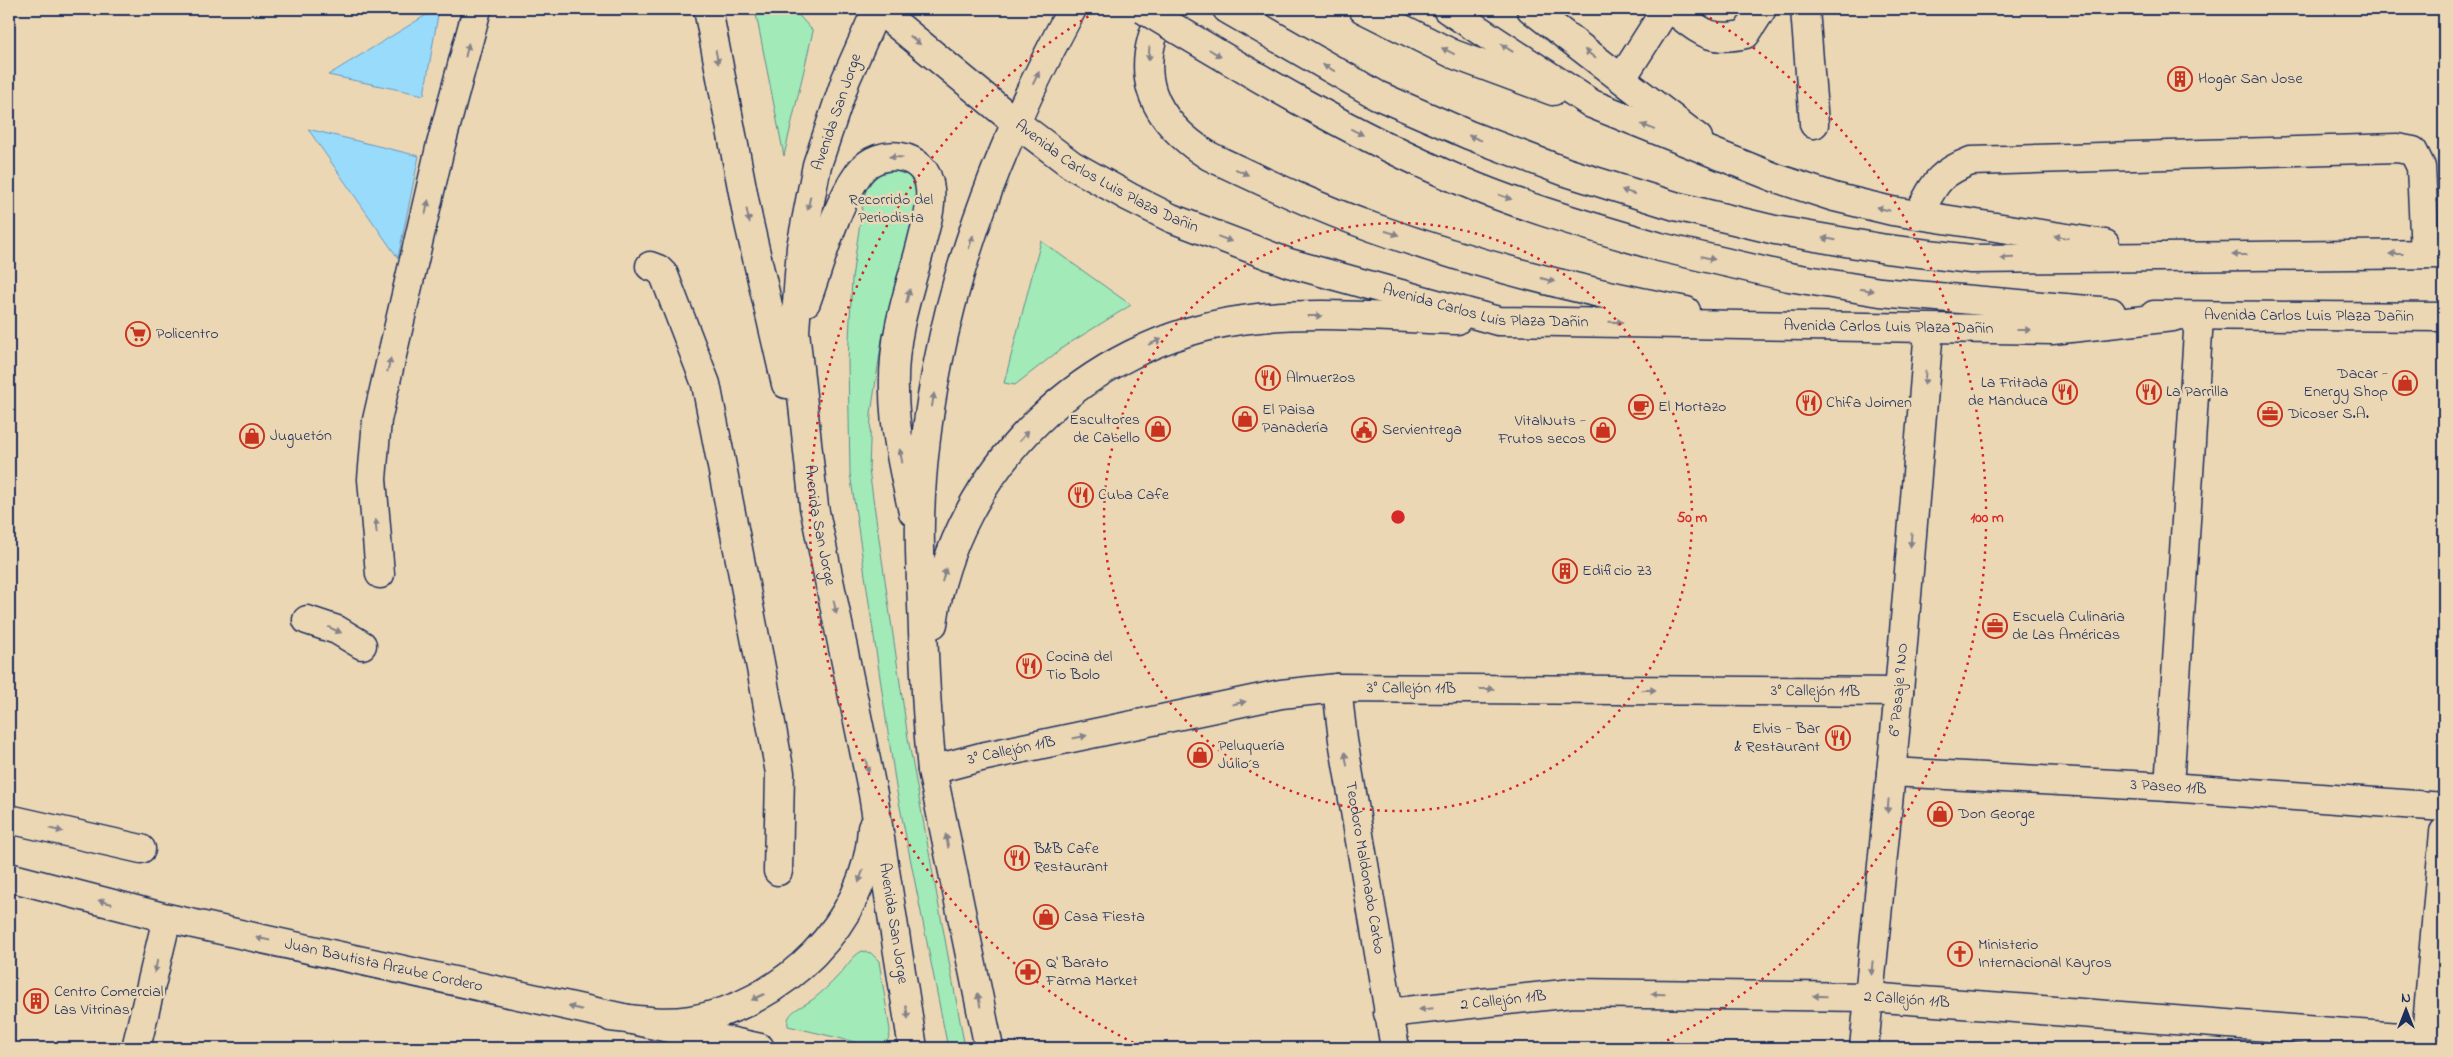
<svg xmlns="http://www.w3.org/2000/svg" width="2453" height="1057" font-family="'Indie Flower',sans-serif">
  <rect width="100%" height="100%" fill="#ecd7b5"/>
  <filter id="ink" filterUnits="userSpaceOnUse"><feTurbulence type="fractalNoise" baseFrequency=".02" numOctaves="2"/><feDisplacementMap in="SourceGraphic" scale="10" xChannelSelector="R" yChannelSelector="G"/><feConvolveMatrix kernelMatrix="1 2 1 2 8 2 1 2 1" color-interpolation-filters="sRGB"/></filter>
  <g filter="url(#ink)">
    <path fill="#a2eab7" stroke="#5e8c8a" d="M 755,9 L 793,9 L 813,31 L 784,156 Z
      M 884,169 L 912,170 L 920,208 L 882,339 L 871,414 L 869,470 L 908,738 L 965,1048 L 948,1048 L 896,787 L 850,473 L 848,361 L 852,278 L 863,202 L 867,186 Z
      M 1041,241 L 1131,305 L 1065,346 L 1015,385 L 1004,383 Z
      M 862,951 L 871,953 L 879,961 L 890,1030 C 890,1040 886,1044 876,1047 L 788,1026 C 785,1012 802,1007 812,1000 C 821,993 830,985 838,976 C 847,967 851,957 862,951 Z"/>
    <path fill="#99dbfb" stroke="#6796bc" d="M 436,9 L 439,9 L 424,95 L 328,75 Z
      M 308,129 L 419,156 L 398,258 Z"/>
    <g fill="none" stroke-linecap="round" stroke-linejoin="round">
      <defs>
        <g id="minor">
          <path d="M 1671,9 C 1700,30 1708,43 1746,34 L 1762,9"/>
          <path d="M 1805,9 L 1814,124"/>
          <path d="M 1622,78 L 1666,9"/>
          <path d="M 1918,215 C 1935,184 1937,174 1971,161 L 2397,148 L 2413,151 L 2421,167 L 2425,254"/>
          <path d="M 650,266 L 658,269 L 664,275 L 706,384 L 761,668 L 780,773 L 778,871"/>
          <path d="M 380,574 L 372,479 L 377,420 L 440,148 L 477,9"/>
          <path d="M 307,620 L 337,630 L 362,645"/>
          <path id="s1" d="M 1337,688 L 1343,740 L 1395,1048"/>
          <path id="s2" d="M 932,770 L 981,757 L 1281,694 L 1337,688 L 1899,692"/>
          <path id="s3" d="M 1891,772 L 2169,787 L 2444,807"/>
          <path d="M 2169,787 L 2199,317"/>
          <path d="M 9,819 L 141,849"/>
          <path id="s4" d="M 9,877 L 167,918 L 760,1048"/>
          <path id="s5" d="M 1388,1013 L 1573,993 L 1869,997 L 2426,1039"/>
          <path d="M 136,1048 L 167,918"/>
          <path id="s6" d="M 1864,1048 L 1899,692 L 1929,329"/>
          <path d="M 2425,1048 L 2444,832"/>
        </g>
        <g id="major">
          <path d="M 708,9 L 748,219 L 786,384"/>
          <path id="s7" d="M 877,9 L 846,79 L 817,165 L 801,247 L 795,331 L 814,507 L 873,794 L 913,1048"/>
          <path id="s8" d="M 878,9 L 1015,122 L 1072,165 L 1129,197 L 1171,218 L 1289,263 L 1498,321 L 2052,330 L 2173,317"/>
          <path d="M 1164,9 C 1131,73 1151,119 1209,156 C 1262,181 1316,207 1372,227 C 1474,264 1580,291 1686,311"/>
          <path d="M 1227,9 L 1377,95 L 1469,135 L 1566,172 L 1675,206 L 1775,230 L 1886,249 L 1971,259 L 2444,254"/>
          <path d="M 1363,9 L 1453,54 L 1553,91"/>
          <path d="M 1447,9 L 1592,104 L 1776,178 L 1834,197 L 1892,211 L 2105,244"/>
          <path d="M 1531,9 L 1698,138"/>
          <path d="M 1660,247 L 1789,277 L 1880,292 L 2111,312"/>
          <path d="M 806,302 C 821,262 834,208 859,173 C 879,146 927,152 930,189 C 932,207 926,224 922,241 C 915,269 906,297 900,325 C 886,391 898,448 913,512"/>
          <path id="s9" d="M 2154,315 L 2444,317"/>
          <path d="M 933,624 C 954,468 1088,341 1242,320 C 1312,310 1386,318 1457,320"/>
          <path d="M 611,1017 C 637,1020 663,1024 690,1020 C 781,1006 868,922 872,828"/>
          <path d="M 989,1048 L 932,770 C 927,724 925,678 923,631 C 922,595 919,557 920,521 C 921,469 928,414 938,363 C 962,239 1012,120 1072,9"/>
        </g>
      </defs>
      <use href="#minor" stroke="#1b2f5e" stroke-width="31"/>
      <use href="#major" stroke="#1b2f5e" stroke-width="31"/>
      <use href="#minor" stroke="#ecd7b5" stroke-width="28"/>
      <use href="#major" stroke="#ecd7b5" stroke-width="28"/>
      <defs>
        <path id="major-bridge" d="M 1143,9 C 1246,71 1349,133 1459,180 C 1524,208 1593,227 1660,247"/>
      </defs>
      <use href="#major-bridge" stroke="#1b2f5e" stroke-width="31" stroke-linecap="butt"/>
      <use href="#major-bridge" stroke="#ecd7b5" stroke-width="28"/>
    </g>
    <defs><path id="oneway-solid" d="M-6-.8H1V-3.2L6.5 0L1 3.2V.8H-6Z" transform="scale(1.25)"/></defs>
    <g fill="#84838a">
      <use href="#oneway-solid" transform="translate(915 40) rotate(40)"/>
      <use href="#oneway-solid" transform="translate(1507 48) rotate(-147)"/>
      <use href="#oneway-solid" transform="translate(467 50) rotate(-77)"/>
      <use href="#oneway-solid" transform="translate(1448 51) rotate(-154)"/>
      <use href="#oneway-solid" transform="translate(1215 53) rotate(32)"/>
      <use href="#oneway-solid" transform="translate(1149 54) rotate(93)"/>
      <use href="#oneway-solid" transform="translate(1590 54) rotate(-142)"/>
      <use href="#oneway-solid" transform="translate(717 57) rotate(79)"/>
      <use href="#oneway-solid" transform="translate(1329 68) rotate(-151)"/>
      <use href="#oneway-solid" transform="translate(1036 78) rotate(-64)"/>
      <use href="#oneway-solid" transform="translate(1648 127) rotate(-158)"/>
      <use href="#oneway-solid" transform="translate(1357 132) rotate(26)"/>
      <use href="#oneway-solid" transform="translate(1475 138) rotate(-159)"/>
      <use href="#oneway-solid" transform="translate(896 157) rotate(-176)"/>
      <use href="#oneway-solid" transform="translate(1242 172) rotate(25)"/>
      <use href="#oneway-solid" transform="translate(1628 192) rotate(-162)"/>
      <use href="#oneway-solid" transform="translate(1505 197) rotate(20)"/>
      <use href="#oneway-solid" transform="translate(809 203) rotate(101)"/>
      <use href="#oneway-solid" transform="translate(427 207) rotate(-78)"/>
      <use href="#oneway-solid" transform="translate(1883 209) rotate(-166)"/>
      <use href="#oneway-solid" transform="translate(748 216) rotate(78)"/>
      <use href="#oneway-solid" transform="translate(1392 233) rotate(18)"/>
      <use href="#oneway-solid" transform="translate(2061 237) rotate(-171)"/>
      <use href="#oneway-solid" transform="translate(1225 239) rotate(21)"/>
      <use href="#oneway-solid" transform="translate(1829 239) rotate(-171)"/>
      <use href="#oneway-solid" transform="translate(971 242) rotate(-72)"/>
      <use href="#oneway-solid" transform="translate(2396 254) rotate(180)"/>
      <use href="#oneway-solid" transform="translate(2239 255) rotate(180)"/>
      <use href="#oneway-solid" transform="translate(1708 258) rotate(13)"/>
      <use href="#oneway-solid" transform="translate(2007 258) rotate(179)"/>
      <use href="#oneway-solid" transform="translate(1548 280) rotate(15)"/>
      <use href="#oneway-solid" transform="translate(1867 290) rotate(9)"/>
      <use href="#oneway-solid" transform="translate(908 296) rotate(-76)"/>
      <use href="#oneway-solid" transform="translate(1315 316)"/>
      <use href="#oneway-solid" transform="translate(1616 322) rotate(1)"/>
      <use href="#oneway-solid" transform="translate(2024 330)"/>
      <use href="#oneway-solid" transform="translate(1155 342) rotate(-23)"/>
      <use href="#oneway-solid" transform="translate(389 365) rotate(-76)"/>
      <use href="#oneway-solid" transform="translate(1925 378) rotate(95)"/>
      <use href="#oneway-solid" transform="translate(933 400) rotate(-81)"/>
      <use href="#oneway-solid" transform="translate(1024 436) rotate(-49)"/>
      <use href="#oneway-solid" transform="translate(901 456) rotate(-101)"/>
      <use href="#oneway-solid" transform="translate(376 526) rotate(-95)"/>
      <use href="#oneway-solid" transform="translate(1911 540) rotate(95)"/>
      <use href="#oneway-solid" transform="translate(944 575) rotate(-74)"/>
      <use href="#oneway-solid" transform="translate(835 607) rotate(78)"/>
      <use href="#oneway-solid" transform="translate(335 630) rotate(24)"/>
      <use href="#oneway-solid" transform="translate(1487 689)"/>
      <use href="#oneway-solid" transform="translate(1649 690)"/>
      <use href="#oneway-solid" transform="translate(1239 703) rotate(-12)"/>
      <use href="#oneway-solid" transform="translate(1080 737) rotate(-12)"/>
      <use href="#oneway-solid" transform="translate(1346 759) rotate(-99)"/>
      <use href="#oneway-solid" transform="translate(867 766) rotate(78)"/>
      <use href="#oneway-solid" transform="translate(1888 806) rotate(95)"/>
      <use href="#oneway-solid" transform="translate(56 830) rotate(13)"/>
      <use href="#oneway-solid" transform="translate(947 841) rotate(-101)"/>
      <use href="#oneway-solid" transform="translate(861 876) rotate(110)"/>
      <use href="#oneway-solid" transform="translate(105 902) rotate(-165)"/>
      <use href="#oneway-solid" transform="translate(263 939) rotate(-168)"/>
      <use href="#oneway-solid" transform="translate(156 966) rotate(103)"/>
      <use href="#oneway-solid" transform="translate(1872 968) rotate(95)"/>
      <use href="#oneway-solid" transform="translate(1658 994) rotate(-179)"/>
      <use href="#oneway-solid" transform="translate(1820 996) rotate(-179)"/>
      <use href="#oneway-solid" transform="translate(758 997) rotate(155)"/>
      <use href="#oneway-solid" transform="translate(979 1000) rotate(-101)"/>
      <use href="#oneway-solid" transform="translate(575 1008) rotate(-167)"/>
      <use href="#oneway-solid" transform="translate(1426 1009) rotate(174)"/>
      <use href="#oneway-solid" transform="translate(907 1012) rotate(81)"/>
    </g>
  </g>
  <g fill="none" stroke="#d62828" stroke-width="2.5" stroke-dasharray="2.5 5">
    <circle cx="1398" cy="517" r="294"/>
    <path d="M1140 1046A589 589 0 0 1 1099 10M1697 10A589 589 0 0 1 1656 1046"/>
  </g>
  <defs>
    <symbol id="building-ring" viewBox="-11 -11 22 22"><circle r="9.5" fill="#ecd7b5" stroke="#c8321e" stroke-width="1.5"/><path d="M-4-6H4V6H1V3H-1V6H-4ZM-2.5-4.3h1.7v1.8h-1.7ZM.8-4.3h1.7v1.8H.8ZM-2.5-1h1.7V.8h-1.7ZM.8-1h1.7V.8H.8Z" fill="#c8321e"/></symbol>
    <symbol id="supermarket-ring" viewBox="-11 -11 22 22"><circle r="9.5" fill="#ecd7b5" stroke="#c8321e" stroke-width="1.5"/><path d="M-6-5.5h2.5l.6 2H6L4.5 2H-2.5L-4.4-4H-6ZM-1.5 3.2a1.3 1.3 0 1 0 .1 0ZM3 3.2a1.3 1.3 0 1 0 .1 0Z" fill="#c8321e"/></symbol>
    <symbol id="restaurant-ring" viewBox="-11 -11 22 22"><circle r="9.5" fill="#ecd7b5" stroke="#c8321e" stroke-width="1.5"/><path d="M-5-6h1v4h1v-4h1v4h1v-4h1v5L-1.5 .5V6h-2V.5L-5-1ZM5-6V6H3V1.5H1.5Q1.5-4 5-6Z" fill="#c8321e"/></symbol>
    <symbol id="shop-ring" viewBox="-11 -11 22 22"><circle r="9.5" fill="#ecd7b5" stroke="#c8321e" stroke-width="1.5"/><path d="M-5-2.5h2.3a2.7 3.5 0 0 1 5.4 0H5L5.5 6h-11ZM-1.5-2.5h3a1.5 2.3 0 0 0-3 0Z" fill="#c8321e"/></symbol>
    <symbol id="cafe-ring" viewBox="-11 -11 22 22"><circle r="9.5" fill="#ecd7b5" stroke="#c8321e" stroke-width="1.5"/><path d="M-5.5-4.5H6V0H3Q3 3.5 0 3.5H-2.5Q-5.5 3.5-5.5 0ZM3-3.2v2h1.7v-2ZM-6 4.5H4V6H-6Z" fill="#c8321e"/></symbol>
    <symbol id="office-ring" viewBox="-11 -11 22 22"><circle r="9.5" fill="#ecd7b5" stroke="#c8321e" stroke-width="1.5"/><path d="M-6-3h4V-5.5h4V-3h4V5H-6ZM-1-4.5V-3h2v-1.5ZM-6 0V1H6V0Z" fill="#c8321e"/></symbol>
    <symbol id="civic-ring" viewBox="-11 -11 22 22"><circle r="9.5" fill="#ecd7b5" stroke="#c8321e" stroke-width="1.5"/><path d="M-.6-6.5H3V-4.5H.6V-3L4-1V1h2V6H-6V1h2V-1L-.6-3ZM-1.2 2.5V6h2.4V2.5Z" fill="#c8321e"/></symbol>
    <symbol id="church-ring" viewBox="-11 -11 22 22"><circle r="9.5" fill="#ecd7b5" stroke="#c8321e" stroke-width="1.5"/><path d="M-1.2-6h2.4v3.5h3.3v2.4h-3.3V6h-2.4V-.1h-3.3v-2.4h3.3Z" fill="#c8321e"/></symbol>
    <symbol id="pharmacy-ring" viewBox="-11 -11 22 22"><circle r="9.5" fill="#ecd7b5" stroke="#c8321e" stroke-width="1.5"/><path d="M-2-6h4v4h4v4h-4v4h-4v-4h-4v-4h4Z" fill="#c8321e"/></symbol>
  </defs>
  <g fill-rule="evenodd">
    <use href="#building-ring" x="2166" y="65" width="28" height="28"/>
    <use href="#supermarket-ring" x="124" y="320" width="28" height="28"/>
    <use href="#restaurant-ring" x="1254" y="364" width="28" height="28"/>
    <use href="#shop-ring" x="2391" y="369" width="28" height="28"/>
    <use href="#restaurant-ring" x="2051" y="378" width="28" height="28"/>
    <use href="#restaurant-ring" x="2135" y="378" width="28" height="28"/>
    <use href="#restaurant-ring" x="1795" y="389" width="28" height="28"/>
    <use href="#cafe-ring" x="1627" y="393" width="28" height="28"/>
    <use href="#office-ring" x="2256" y="400" width="28" height="28"/>
    <use href="#shop-ring" x="1231" y="405" width="28" height="28"/>
    <use href="#shop-ring" x="1144" y="415" width="28" height="28"/>
    <use href="#civic-ring" x="1350" y="416" width="28" height="28"/>
    <use href="#shop-ring" x="1589" y="416" width="28" height="28"/>
    <use href="#shop-ring" x="238" y="422" width="28" height="28"/>
    <use href="#restaurant-ring" x="1067" y="481" width="28" height="28"/>
    <use href="#building-ring" x="1551" y="557" width="28" height="28"/>
    <use href="#office-ring" x="1981" y="612" width="28" height="28"/>
    <use href="#restaurant-ring" x="1015" y="652" width="28" height="28"/>
    <use href="#restaurant-ring" x="1824" y="724" width="28" height="28"/>
    <use href="#shop-ring" x="1186" y="741" width="28" height="28"/>
    <use href="#shop-ring" x="1926" y="800" width="28" height="28"/>
    <use href="#restaurant-ring" x="1003" y="844" width="28" height="28"/>
    <use href="#shop-ring" x="1032" y="903" width="28" height="28"/>
    <use href="#church-ring" x="1946" y="940" width="28" height="28"/>
    <use href="#pharmacy-ring" x="1014" y="958" width="28" height="28"/>
    <use href="#building-ring" x="22" y="987" width="28" height="28"/>
  </g>
  <g text-anchor="middle" dominant-baseline="central" stroke-width="5" stroke-linejoin="round" paint-order="stroke">
    <g font-size="16" fill="#1b2f5e" stroke="#ecd7b5" text-anchor="start">
      <text x="2198" y="79">Hogar San Jose</text>
      <text x="156" y="334">Policentro</text>
      <text x="2388" y="374" text-anchor="end">Dacar -<tspan x="2388" dy="18">Energy Shop</tspan></text>
      <text x="1286" y="378">Almuerzos</text>
      <text x="2048" y="383" text-anchor="end">La Fritada<tspan x="2048" dy="18">de Manduca</tspan></text>
      <text x="2166" y="392">La Parrilla</text>
      <text x="1826" y="403">Chifa Joimen</text>
      <text x="1658" y="407">El Mortazo</text>
      <text x="1262" y="410">El Paisa<tspan x="1262" dy="18">Panadería</tspan></text>
      <text x="2288" y="414">Dicoser S.A.</text>
      <text x="1140" y="420" text-anchor="end">Escultores<tspan x="1140" dy="18">de Cabello</tspan></text>
      <text x="1586" y="421" text-anchor="end">VitalNuts -<tspan x="1586" dy="18">Frutos secos</tspan></text>
      <text x="1382" y="430">Servientrega</text>
      <text x="270" y="436">Juguetón</text>
      <text x="1098" y="495">Cuba Cafe</text>
      <text x="1582" y="571">Edificio Z3</text>
      <text x="2012" y="617">Escuela Culinaria<tspan x="2012" dy="18">de Las Américas</tspan></text>
      <text x="1046" y="657">Cocina del<tspan x="1046" dy="18">Tio Bolo</tspan></text>
      <text x="1820" y="729" text-anchor="end">Elvis - Bar<tspan x="1820" dy="18">&amp; Restaurant</tspan></text>
      <text x="1218" y="746">Peluquería<tspan x="1218" dy="18">Julio´s</tspan></text>
      <text x="1958" y="814">Don George</text>
      <text x="1034" y="849">B&amp;B Cafe<tspan x="1034" dy="18">Restaurant</tspan></text>
      <text x="1064" y="917">Casa Fiesta</text>
      <text x="1978" y="945">Ministerio<tspan x="1978" dy="18">Internacional Kayros</tspan></text>
      <text x="1046" y="963">Q' Barato<tspan x="1046" dy="18">Farma Market</tspan></text>
      <text x="54" y="992">Centro Comercial<tspan x="54" dy="18">Las Vitrinas</tspan></text>
    </g>
    <g font-size="16" fill="#1b2f5e" stroke="#ecd7b5">
      <text transform="translate(837 112) rotate(-71)">Avenida San Jorge</text>
      <text stroke="none"><textPath href="#s8" startOffset="285">Avenida Carlos Luis Plaza Dañin</textPath></text>
      <text stroke="none"><textPath href="#s8" startOffset="690">Avenida Carlos Luis Plaza Dañin</textPath></text>
      <text stroke="none"><textPath href="#s9" startOffset="155">Avenida Carlos Luis Plaza Dañin</textPath></text>
      <text stroke="none"><textPath href="#s8" startOffset="1095">Avenida Carlos Luis Plaza Dañin</textPath></text>
      <text stroke="none"><textPath href="#s7" startOffset="531">Avenida San Jorge</textPath></text>
      <text stroke="none"><textPath href="#s2" startOffset="488">3° Callejón 11B</textPath></text>
      <text stroke="none"><textPath href="#s6" startOffset="360">6° Pasaje 9 NO</textPath></text>
      <text stroke="none"><textPath href="#s2" startOffset="892">3° Callejón 11B</textPath></text>
      <text stroke="none"><textPath href="#s2" startOffset="82">3° Callejón 11B</textPath></text>
      <text stroke="none"><textPath href="#s3" startOffset="278">3 Paseo 11B</textPath></text>
      <text stroke="none"><textPath href="#s1" startOffset="182">Teodoro Maldonado Carbo</textPath></text>
      <text stroke="none"><textPath href="#s7" startOffset="936">Avenida San Jorge</textPath></text>
      <text stroke="none"><textPath href="#s4" startOffset="385">Juan Bautista Arzube Cordero</textPath></text>
      <text stroke="none"><textPath href="#s5" startOffset="116">2 Callejón 11B</textPath></text>
      <text stroke="none"><textPath href="#s5" startOffset="520">2 Callejón 11B</textPath></text>
    </g>
    <g font-size="16" fill="#284267" stroke="#ecd7b5">
      <text x="891" y="200">Recorrido del<tspan x="891" dy="18">Periodista</tspan></text>
    </g>
  </g>
  <circle cx="1398" cy="517" r="8" fill="#d62828" stroke="#ecd7b5" stroke-width="2.5"/>
  <g font-size="15" text-anchor="middle" font-weight="bold" fill="#d62828" stroke="#ecd7b5" stroke-width="5" stroke-linejoin="round" paint-order="stroke">
    <text x="1692" y="522">50 m</text>
    <text x="1987" y="522">100 m</text>
  </g>
  <rect width="2453" height="1057" fill="none" stroke="#ecd7b5" stroke-width="30"/>
  <rect x="15" y="15" width="2423" height="1027" fill="none" stroke="#1b2f5e" stroke-width="2" filter="url(#ink)"/>
  <g transform="translate(2406 1010)" stroke="#ecd7b5" stroke-width="4" paint-order="stroke">
  <path d="M0-4L9 19L0 12L-9 19Z" fill="#1b2f5e"/>
  <text y="-8" font-size="14" font-weight="bold" text-anchor="middle" fill="#1b2f5e">N</text>
  </g>
</svg>
